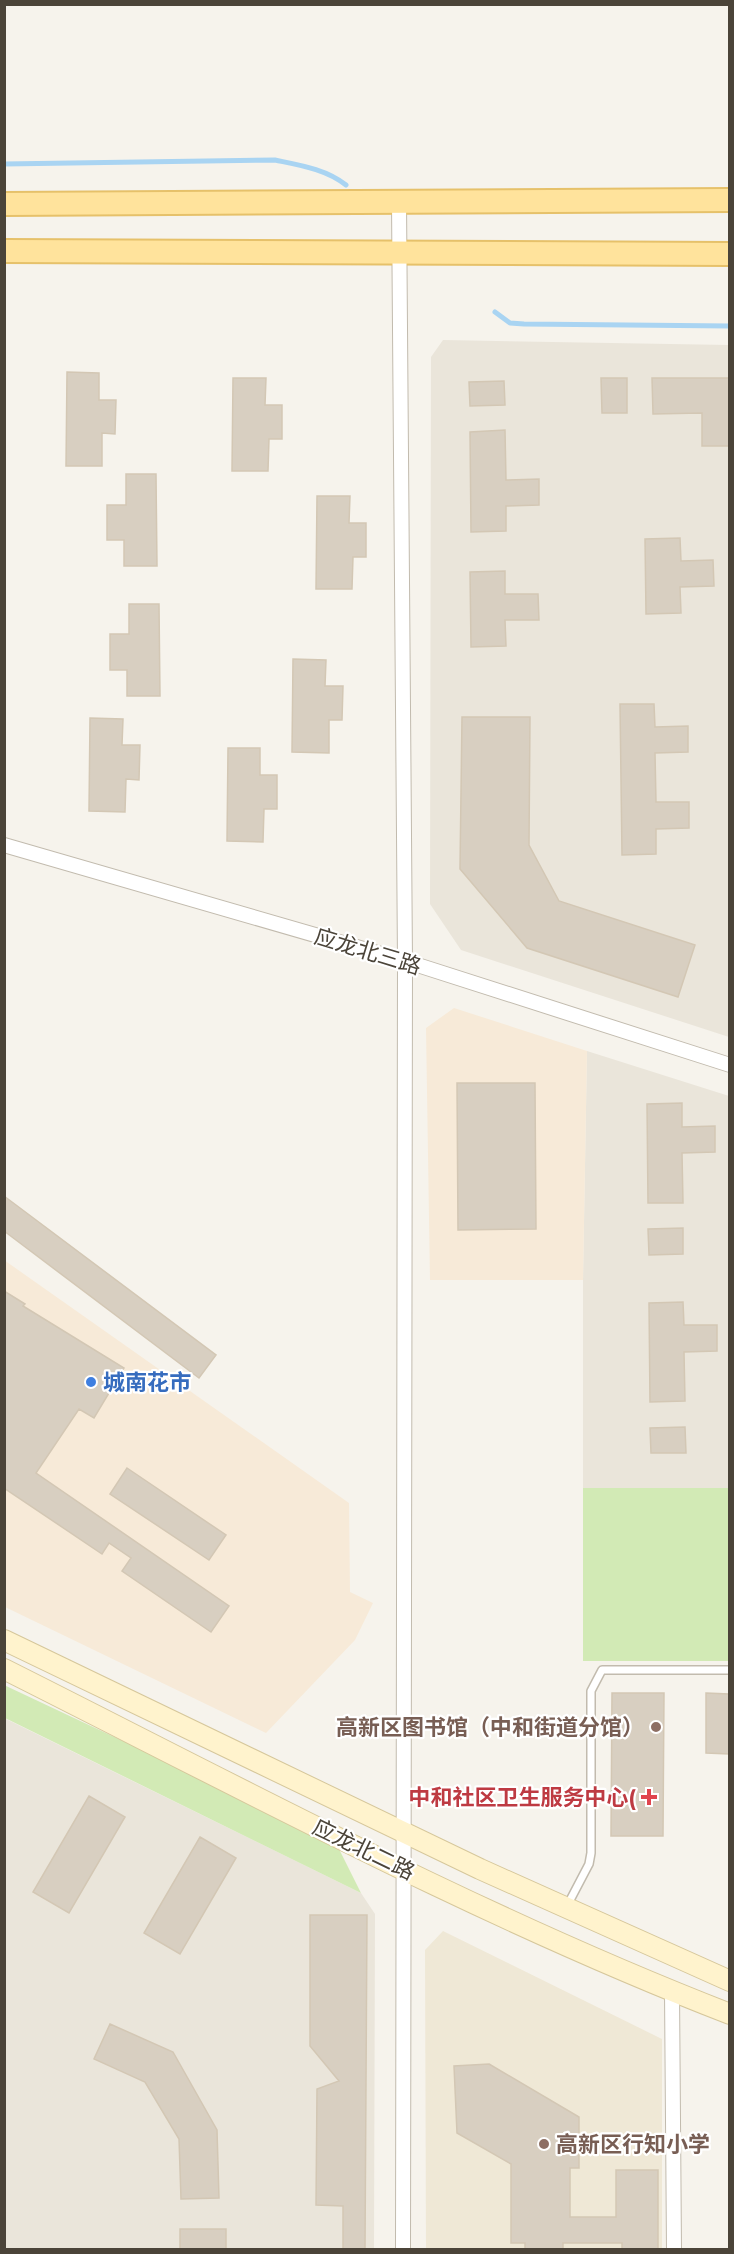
<svg xmlns="http://www.w3.org/2000/svg" width="734" height="2254" font-family="Jost,'Noto Sans SC',sans-serif">
  <rect width="100%" height="100%" fill="#f6f3ec"/>
  <path fill="#eae5da" d="M 443,340 L 729,345 L 729,1037 L 461,950 L 430,904 L 431,357 Z
    M 587,1051 L 729,1096 L 730,1488 L 583,1488 L 583,1280 Z
    M 4,1718 L 361,1893 L 375,1914 L 374,2249 L 5,2249 Z"/>
  <path fill="#f7ead8" d="M 454,1008 L 587,1051 L 583,1280 L 430,1280 L 426,1028 Z
    M 4,1260 L 349,1503 L 350,1592 L 373,1603 L 355,1640 L 266,1733 L 5,1607 Z"/>
  <path fill="#efe8d6" d="M 443,1931 L 662,2039 L 662,2249 L 426,2249 L 425,1950 Z"/>
  <path fill="#d2eab5" d="M 583,1488 L 729,1488 L 729,1661 L 583,1661 Z
    M 4,1685 L 335,1841 L 361,1893 L 5,1718 Z"/>
  <g fill="none" stroke-linecap="round" stroke-linejoin="round">
    <path stroke="#a9d4f2" stroke-width="5" d="M 4,164 L 275,160 C 299,165 326,169 346,185
      M 495,312 L 510,323 L 524,324 L 730,326"/>
  </g>
  <path fill="#d8cfc1" stroke="#d3c7b4" stroke-width="1.5" d="M 67,372 L 99,373 L 99,400 L 116,400 L 115,434 L 102,433 L 102,466 L 66,466 Z
    M 233,378 L 266,378 L 265,405 L 282,405 L 282,439 L 269,439 L 268,471 L 232,471 Z
    M 601,378 L 627,378 L 627,413 L 602,413 Z
    M 652,378 L 729,378 L 729,446 L 702,446 L 702,413 L 653,414 Z
    M 504,381 L 505,405 L 470,406 L 469,382 Z
    M 505,430 L 506,480 L 539,479 L 539,505 L 506,506 L 506,531 L 471,532 L 470,432 Z
    M 126,474 L 156,474 L 157,566 L 124,566 L 124,540 L 107,540 L 107,505 L 126,505 Z
    M 317,496 L 350,496 L 349,523 L 366,523 L 366,557 L 353,557 L 352,589 L 316,589 Z
    M 680,538 L 681,561 L 713,560 L 714,586 L 680,587 L 681,613 L 646,614 L 645,539 Z
    M 505,571 L 505,594 L 538,594 L 539,620 L 505,620 L 506,646 L 471,647 L 470,572 Z
    M 129,604 L 159,604 L 160,696 L 127,696 L 127,670 L 110,670 L 110,634 L 129,634 Z
    M 293,659 L 326,660 L 325,686 L 343,686 L 342,720 L 329,720 L 329,753 L 292,752 Z
    M 620,704 L 654,704 L 655,727 L 688,726 L 688,752 L 655,753 L 656,802 L 689,802 L 689,828 L 656,829 L 656,854 L 622,855 Z
    M 462,717 L 530,717 L 529,845 L 559,901 L 695,945 L 678,997 L 527,948 L 460,869 Z
    M 90,718 L 123,719 L 122,745 L 140,745 L 139,780 L 126,779 L 125,812 L 89,811 Z
    M 228,748 L 260,748 L 260,775 L 277,775 L 277,809 L 264,809 L 263,842 L 227,841 Z
    M 457,1083 L 535,1083 L 536,1229 L 458,1230 Z
    M 682,1103 L 682,1127 L 715,1126 L 715,1152 L 682,1153 L 683,1203 L 648,1203 L 647,1104 Z
    M 4,1196 L 216,1355 L 199,1378 L 4,1231 Z
    M 683,1228 L 683,1254 L 649,1255 L 648,1229 Z
    M 4,1291 L 25,1304 L 23,1306 L 124,1368 L 94,1418 L 79,1409 L 36,1473 L 229,1606 L 211,1632 L 122,1571 L 131,1558 L 109,1543 L 102,1554 L 4,1488 Z
    M 683,1302 L 684,1325 L 717,1325 L 717,1351 L 684,1352 L 685,1401 L 650,1402 L 649,1303 Z
    M 685,1427 L 686,1453 L 651,1453 L 650,1428 Z
    M 127,1468 L 226,1535 L 209,1560 L 110,1494 Z
    M 612,1693 L 664,1693 L 663,1836 L 611,1836 Z
    M 706,1693 L 729,1694 L 729,1754 L 706,1753 Z
    M 89,1796 L 125,1817 L 69,1913 L 33,1892 Z
    M 200,1837 L 236,1858 L 180,1954 L 144,1933 Z
    M 310,1915 L 367,1915 L 365,2250 L 343,2250 L 343,2206 L 316,2205 L 317,2089 L 339,2081 L 310,2046 Z
    M 110,2024 L 173,2052 L 217,2130 L 219,2198 L 181,2199 L 179,2139 L 145,2082 L 94,2059 Z
    M 489,2064 L 579,2117 L 579,2168 L 570,2168 L 570,2217 L 616,2217 L 616,2170 L 658,2170 L 658,2250 L 622,2250 L 622,2243 L 563,2243 L 563,2250 L 525,2250 L 525,2243 L 511,2243 L 511,2164 L 457,2133 L 454,2066 Z
    M 180,2229 L 226,2229 L 226,2250 L 180,2250 Z"/>
  <g fill="none" stroke-linecap="round" stroke-linejoin="round">
    <defs>
      <path id="lane" d="M 567,1906 L 589,1864 L 591,1853 L 591,1691 L 602,1670 L 730,1670"/>
      <path id="street" d="M 399,202 L 405,961 L 403,2250
        M 4,845 L 405,961 L 730,1065
        M 672,1991 L 674,2250"/>
      <path id="secondary" d="M 4,1640 L 480,1869 L 730,1981
        M 4,1669 C 243,1789 480,1917 730,2014"/>
      <path id="primary" d="M 4,204 L 730,200
        M 4,251 L 730,254"/>
    </defs>
    <use href="#lane" stroke="#c2bbae" stroke-width="10"/>
    <use href="#street" stroke="#c2bbae" stroke-width="16"/>
    <use href="#secondary" stroke="#d6c79b" stroke-width="22"/>
    <use href="#primary" stroke="#e6c16a" stroke-width="26"/>
    <use href="#lane" stroke="#fff" stroke-width="7"/>
    <use href="#street" stroke="#fff" stroke-width="14"/>
    <use href="#secondary" stroke="#fff3cd" stroke-width="20"/>
    <use href="#primary" stroke="#ffe39c" stroke-width="22"/>
  </g>
  <circle fill="#3f7fe0" stroke="#fff" stroke-width="2" cx="91" cy="1382" r="6"/>
  <g fill="#8d6e63" stroke="#fff" stroke-width="2">
    <circle cx="656" cy="1727" r="6"/>
    <circle cx="544" cy="2144" r="6"/>
  </g>
  <path fill="#e0444e" stroke="#fff" stroke-width="2" d="M646 1788h6v6h6v6h-6v6h-6v-6h-6v-6h6z"/>
  <g text-anchor="middle" dominant-baseline="central" stroke-width="4.5" stroke-linejoin="round" paint-order="stroke">
    <g font-size="22" fill="#4b4439" stroke="#fff">
      <text transform="translate(368 951) rotate(17)">应龙北三路</text>
      <text transform="translate(364 1849) rotate(26)">应龙北二路</text>
    </g>
    <g font-size="22" font-weight="bold" fill="#366cbe" stroke="#fff" text-anchor="start">
      <text x="103" y="1382">城南花市</text>
    </g>
    <g font-size="22" font-weight="bold" fill="#785e54" stroke="#fff" text-anchor="end">
      <text x="644" y="1727">高新区图书馆（中和街道分馆）</text>
      <text x="556" y="2144" text-anchor="start">高新区行知小学</text>
    </g>
    <g font-size="22" font-weight="bold" fill="#be3a42" stroke="#fff" text-anchor="end">
      <text x="636" y="1797">中和社区卫生服务中心(</text>
    </g>
  </g>
  <rect width="734" height="2254" fill="none" stroke="#4b4439" stroke-width="12"/>
</svg>
